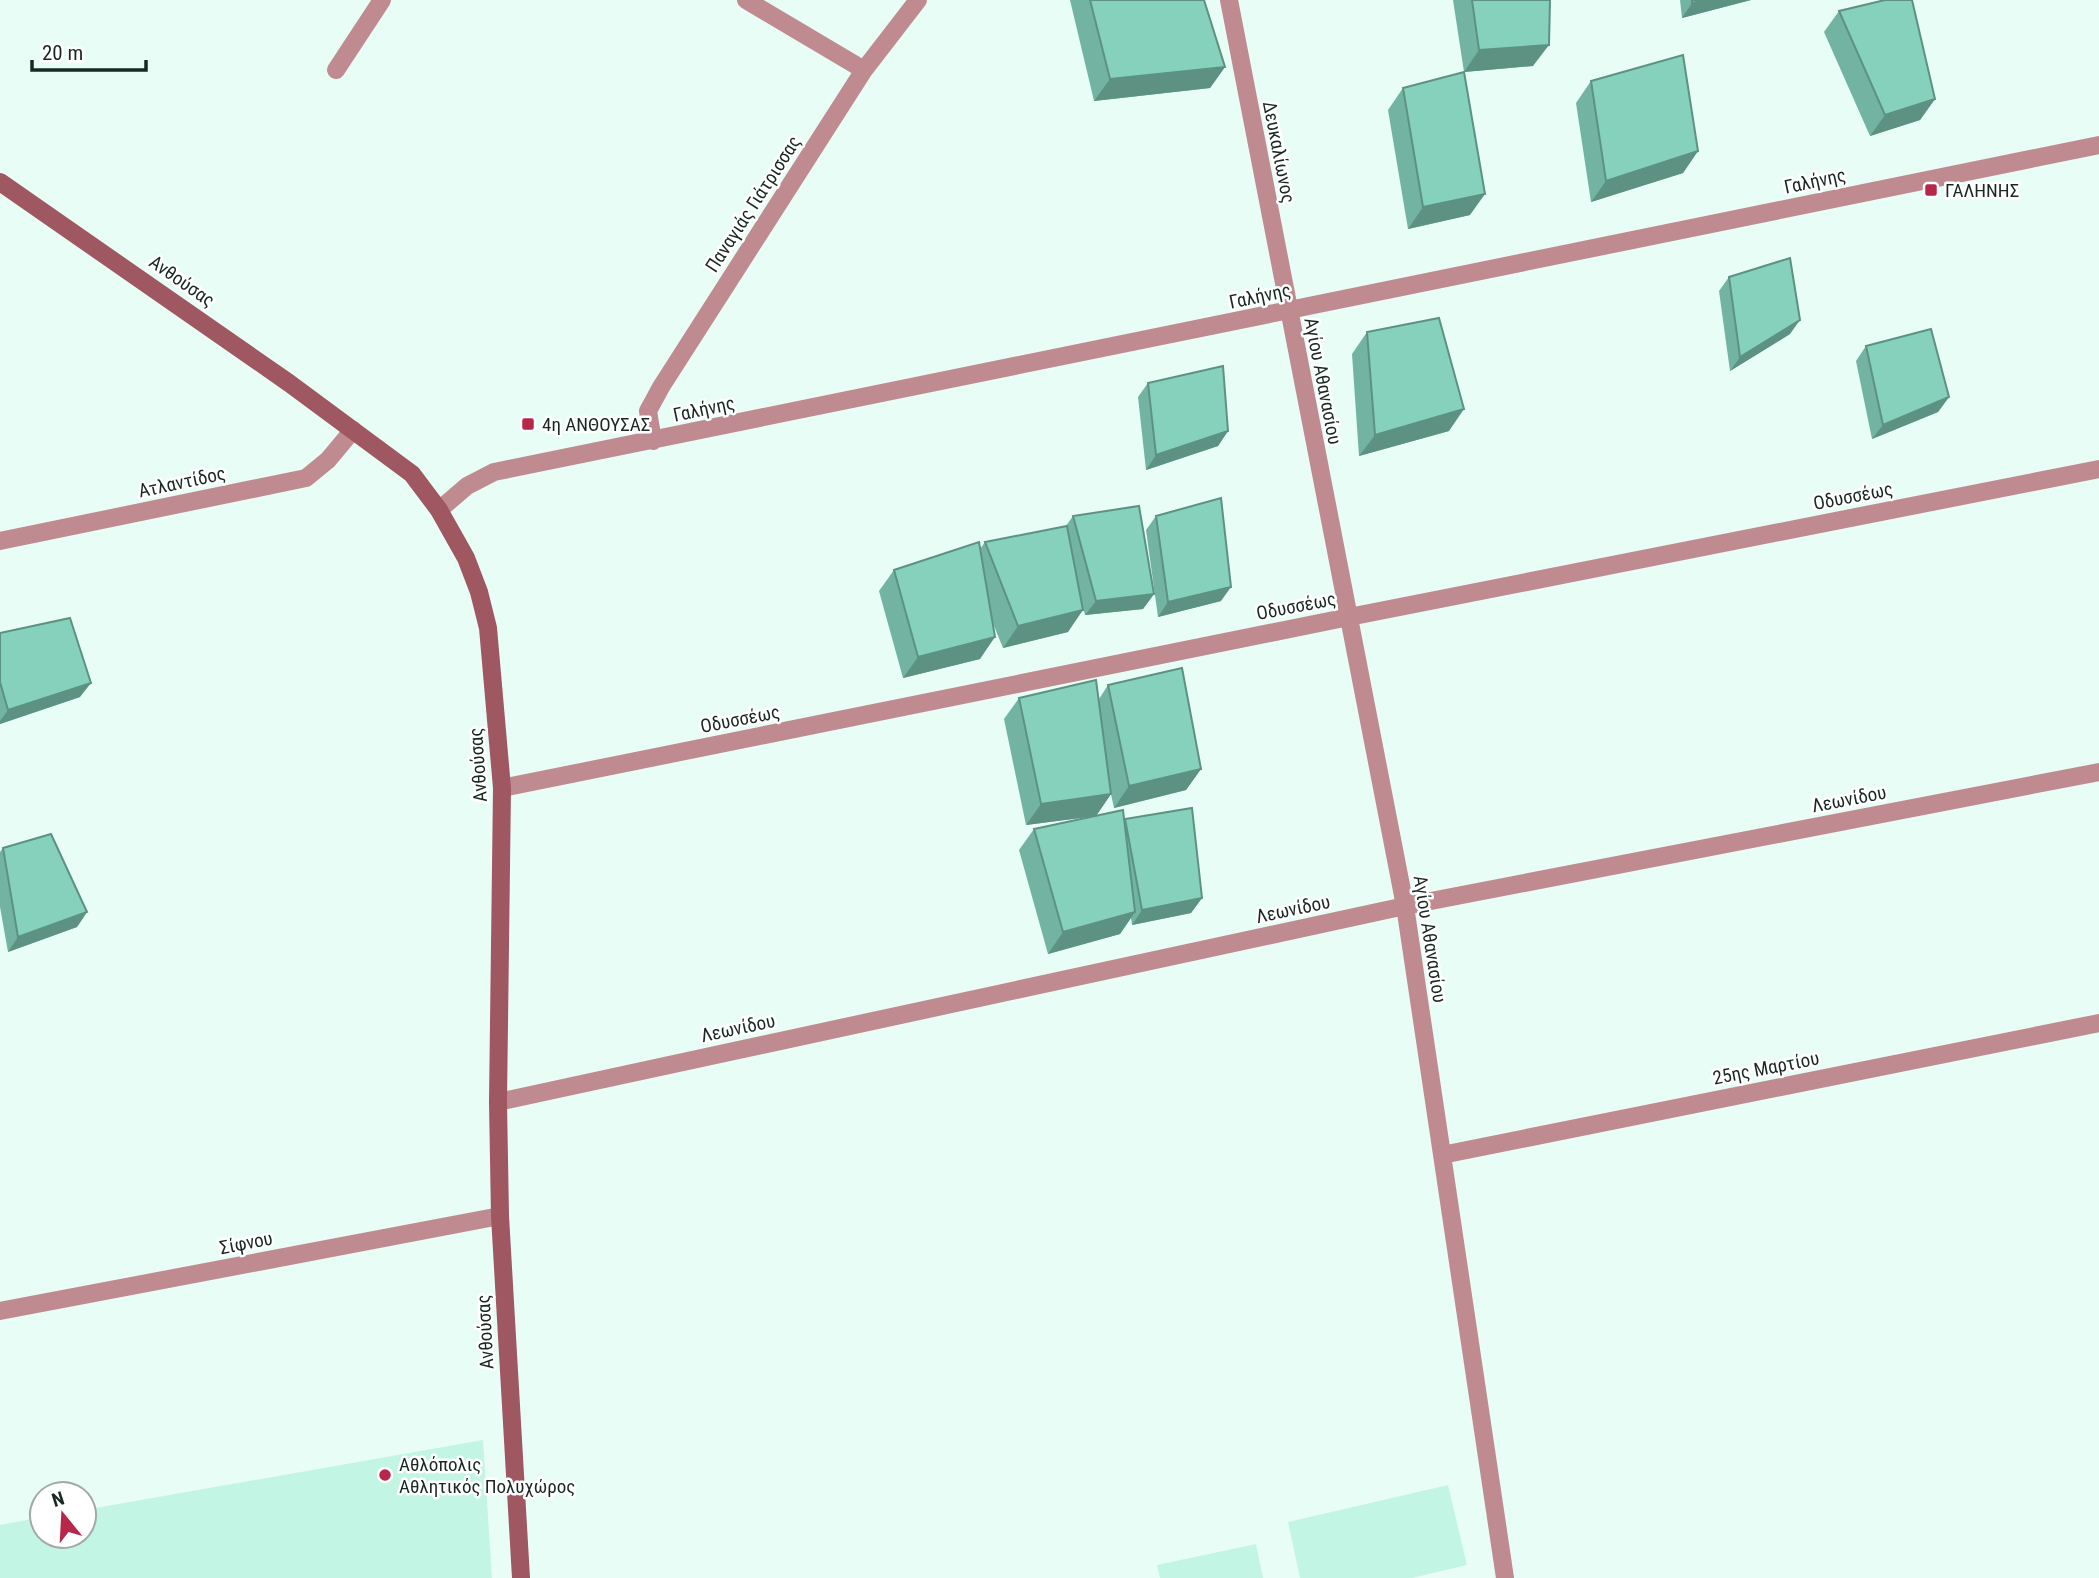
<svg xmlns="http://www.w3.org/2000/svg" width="2099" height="1578" font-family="'Roboto Condensed',sans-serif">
  <rect width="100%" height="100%" fill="#e8fdf6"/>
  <path fill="#c3f5e5" d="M 483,1440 L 492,1578 L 0,1578 L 0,1525 L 42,1517 L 42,1536 L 84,1536 L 84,1510 Z
    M 1448,1485 L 1467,1565 L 1412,1578 L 1300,1578 L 1288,1522 Z
    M 1256,1544 L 1263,1578 L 1160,1578 L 1157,1565 Z"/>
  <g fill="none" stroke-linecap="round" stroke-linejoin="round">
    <path stroke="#bf8b91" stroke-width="18" d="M 746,0 L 864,70
      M 1229,0 L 1405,906 L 1505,1578
      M 336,70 L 382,0
      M 653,441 L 648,411 L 661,387 L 864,70 L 918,0
      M 439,510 L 467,486 L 494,472 L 2099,145
      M 0,541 L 306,478 L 328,460 L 353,430
      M 502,788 L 1349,617 L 2099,469
      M 498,1102 L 1405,906 L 2099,772
      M 1442,1155 L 2099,1023
      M 0,1311 L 500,1216"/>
    <path stroke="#9f5761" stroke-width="18" d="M 0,182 L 289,383 L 412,474 L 439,510 L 466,558 L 479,592 L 488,628 L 502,788 L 498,1102 L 500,1216 L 521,1578"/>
  </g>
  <path fill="#72b4a1" d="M 1070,0 L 1204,0 L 1225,67 L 1210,88 L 1094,101 Z
    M 1453,0 L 1550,0 L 1533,66 L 1464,72 Z
    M 1680,0 L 1751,0 L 1682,18 Z
    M 1839,11 L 1935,99 L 1920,120 L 1870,136 L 1824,32 Z
    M 1591,81 L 1698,151 L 1683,173 L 1591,202 L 1576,103 Z
    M 1403,88 L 1470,215 L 1408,229 L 1388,110 Z
    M 1729,277 L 1790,334 L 1730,371 L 1719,291 Z
    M 1367,332 L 1449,431 L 1359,456 L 1352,354 Z
    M 1866,346 L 1949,397 L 1938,412 L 1872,439 L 1856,361 Z
    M 1148,383 L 1228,431 L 1218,446 L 1146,470 L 1138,397 Z
    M 1073,516 L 1154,594 L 1143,609 L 1085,615 L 1082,603 L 1068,632 L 1003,648 L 992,621 L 980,659 L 903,678 L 879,591 L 894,570 L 980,549 L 985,542 L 1066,526 Z
    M 1156,516 L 1221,601 L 1158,617 L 1146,530 Z
    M 0,633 L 80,697 L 0,724 Z
    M 1108,685 L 1201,769 L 1186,790 L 1114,808 L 1111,794 L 1096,816 L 1026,825 L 1004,719 L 1019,698 L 1099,699 Z
    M 1125,819 L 1202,898 L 1191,913 L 1132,925 L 1131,918 L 1120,934 L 1048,954 L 1019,850 L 1034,829 L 1124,820 Z
    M 3,848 L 87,912 L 77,927 L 8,952 L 0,907 L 0,852 Z"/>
  <path fill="#5d9283" d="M 1704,0 L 1751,0 L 1682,18 L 1692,3 Z
    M 1549,45 L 1533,66 L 1464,72 L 1479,50 Z
    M 1225,67 L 1210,88 L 1094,101 L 1110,79 Z
    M 1935,99 L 1920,120 L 1870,136 L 1885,115 Z
    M 1698,151 L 1683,173 L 1591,202 L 1606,181 Z
    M 1485,194 L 1470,215 L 1408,229 L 1423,207 Z
    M 1800,320 L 1790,334 L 1730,371 L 1740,357 Z
    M 1949,397 L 1938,412 L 1872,439 L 1883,425 Z
    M 1464,409 L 1449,431 L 1359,456 L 1375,435 Z
    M 1228,431 L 1218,446 L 1146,470 L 1156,455 Z
    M 1231,587 L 1221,601 L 1158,617 L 1168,602 Z
    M 1154,594 L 1143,609 L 1085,615 L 1096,601 Z
    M 1083,610 L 1068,632 L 1003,648 L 1018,626 Z
    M 995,637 L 980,659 L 903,678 L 918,657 Z
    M 91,683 L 80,697 L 0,724 L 0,721 L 8,710 Z
    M 1201,769 L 1186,790 L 1114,808 L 1129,786 Z
    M 1111,794 L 1096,816 L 1026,825 L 1041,804 Z
    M 1202,898 L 1191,913 L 1132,925 L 1142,910 Z
    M 87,912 L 77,927 L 8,952 L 18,937 Z
    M 1135,912 L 1120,934 L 1048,954 L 1063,932 Z"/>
  <path fill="#85d1bb" stroke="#5d9283" stroke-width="2" d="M 1090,0 L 1204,0 L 1225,67 L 1110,79 Z
    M 1472,0 L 1550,0 L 1549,45 L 1479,50 Z
    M 1692,0 L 1704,0 L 1692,3 Z
    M 1885,0 L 1912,0 L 1935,99 L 1885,115 L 1839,11 Z
    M 1683,55 L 1698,151 L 1606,181 L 1591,81 Z
    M 1464,72 L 1485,194 L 1423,207 L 1403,88 Z
    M 1790,258 L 1800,320 L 1740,357 L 1729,277 Z
    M 1439,318 L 1464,409 L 1375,435 L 1367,332 Z
    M 1931,329 L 1949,397 L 1883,425 L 1866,346 Z
    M 1223,366 L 1228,431 L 1156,455 L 1148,383 Z
    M 1221,498 L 1231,587 L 1168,602 L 1156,516 Z
    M 1139,506 L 1154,594 L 1096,601 L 1073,516 Z
    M 1067,526 L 1083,610 L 1018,626 L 985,542 Z
    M 979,542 L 995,637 L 918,657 L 894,570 Z
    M 70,618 L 91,683 L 8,710 L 0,682 L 0,633 Z
    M 1182,668 L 1201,769 L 1129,786 L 1108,685 Z
    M 1096,680 L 1111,794 L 1041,804 L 1019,698 Z
    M 1192,808 L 1202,898 L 1142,910 L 1125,819 Z
    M 1123,810 L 1135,912 L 1063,932 L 1034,829 Z
    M 51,834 L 87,912 L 18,937 L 3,848 Z"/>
  <g fill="#b7264b" stroke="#fff" stroke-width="2.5">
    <rect x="1924" y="183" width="14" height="14" rx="3.5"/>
    <rect x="521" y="417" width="14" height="14" rx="3.5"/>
    <circle cx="385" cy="1475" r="7"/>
  </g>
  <g text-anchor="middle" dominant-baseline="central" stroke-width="5" stroke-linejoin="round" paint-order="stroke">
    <g font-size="19" fill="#1a2824" stroke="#fff">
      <text transform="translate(1279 152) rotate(79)">Δευκαλίωνος</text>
      <text transform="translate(1815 181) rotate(-12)">Γαλήνης</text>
      <text transform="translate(753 204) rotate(-57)">Παναγιάς Γιάτρισσας</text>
      <text transform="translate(182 281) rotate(35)">Ανθούσας</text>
      <text transform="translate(1260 296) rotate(-12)">Γαλήνης</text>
      <text transform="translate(1323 381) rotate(79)">Αγίου Αθανασίου</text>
      <text transform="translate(704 409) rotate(-12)">Γαλήνης</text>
      <text transform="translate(182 482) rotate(-12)">Ατλαντίδος</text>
      <text transform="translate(1853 496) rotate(-11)">Οδυσσέως</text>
      <text transform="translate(1296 606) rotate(-11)">Οδυσσέως</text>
      <text transform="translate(740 719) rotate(-11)">Οδυσσέως</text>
      <text transform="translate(478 765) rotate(-94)">Ανθούσας</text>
      <text transform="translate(1849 799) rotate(-11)">Λεωνίδου</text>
      <text transform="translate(1293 909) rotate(-12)">Λεωνίδου</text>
      <text transform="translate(1430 939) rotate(81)">Αγίου Αθανασίου</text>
      <text transform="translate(738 1028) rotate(-12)">Λεωνίδου</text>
      <text transform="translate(1766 1068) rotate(-11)">25ης Μαρτίου</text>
      <text transform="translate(246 1243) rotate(-11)">Σίφνου</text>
      <text transform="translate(485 1332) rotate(-93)">Ανθούσας</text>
    </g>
    <g font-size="19" fill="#1a2824" stroke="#fff" text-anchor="start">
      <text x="1945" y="190">ΓΑΛΗΝΗΣ</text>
      <text x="542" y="424">4η ΑΝΘΟΥΣΑΣ</text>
      <text x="399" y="1464">Αθλόπολις<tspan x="399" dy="22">Αθλητικός Πολυχώρος</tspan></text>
    </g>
  </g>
  <g transform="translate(63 1515) rotate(342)"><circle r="33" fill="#ffffff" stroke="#a3a9a7" stroke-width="2"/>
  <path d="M0-5L12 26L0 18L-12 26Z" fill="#b7264b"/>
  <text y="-10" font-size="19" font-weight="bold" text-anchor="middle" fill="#1a2824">N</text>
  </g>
  <path d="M32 60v10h114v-10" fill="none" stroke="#1a2824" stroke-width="3.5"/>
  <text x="42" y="60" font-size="21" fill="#1a2824" stroke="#ffffff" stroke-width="5" paint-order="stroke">20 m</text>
</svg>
